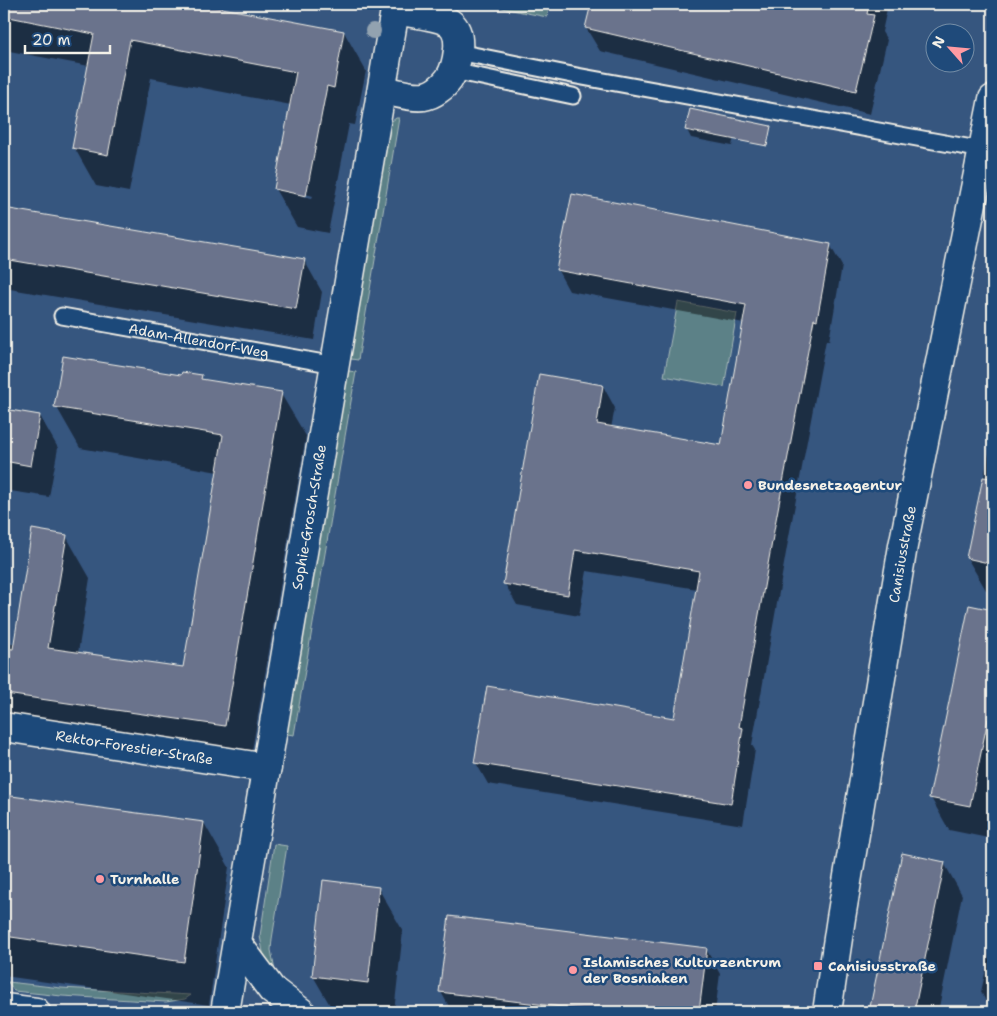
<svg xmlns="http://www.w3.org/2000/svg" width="997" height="1016" font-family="'Shantell Sans',sans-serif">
  <rect width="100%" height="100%" fill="#36567f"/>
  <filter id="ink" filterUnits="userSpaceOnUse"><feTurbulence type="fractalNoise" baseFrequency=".02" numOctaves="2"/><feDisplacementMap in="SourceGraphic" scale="10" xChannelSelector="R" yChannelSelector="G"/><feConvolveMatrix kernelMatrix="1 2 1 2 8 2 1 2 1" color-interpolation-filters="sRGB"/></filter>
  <g filter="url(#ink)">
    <path fill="#5b8187" stroke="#a8b9b8" d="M 482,4 L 550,4 L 547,17 Z
      M 396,118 L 399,118 L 358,360 L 344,358 L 388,124 Z
      M 678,302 L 737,313 L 724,387 L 664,376 Z
      M 342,370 L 356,372 L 294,735 L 280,733 Z
      M 274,844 L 287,846 L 272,939 L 271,950 L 275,971 L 273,975 L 264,957 L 260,936 Z
      M 8,982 L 61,988 L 191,995 L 185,999 L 166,1002 L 62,996 L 14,991 Z"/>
    <path fill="#0007" fill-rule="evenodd" d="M 4,4 L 194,4 L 344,32 L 366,71 L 355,125 L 349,124 L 328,233 L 297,227 L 275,189 L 291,105 L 151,78 L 129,192 L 96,186 L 74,147 L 89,66 L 4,50 ZM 302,193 L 313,196 L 312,198 L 302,196 Z
      M 592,4 L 816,4 L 837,9 L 839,4 L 888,4 L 882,32 L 887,40 L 870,114 L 600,51 L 586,28 Z
      M 736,127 L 732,146 L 691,138 L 687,130 Z
      M 4,209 L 304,260 L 322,292 L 314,340 L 4,288 Z
      M 830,245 L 842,266 L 829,341 L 826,340 L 787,547 L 752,745 L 755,750 L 743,825 L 488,784 L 476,763 L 676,720 L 697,589 L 587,571 L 579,616 L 517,605 L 505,584 L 603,386 L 615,408 L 611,428 L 722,447 L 744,323 L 569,291 L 557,269 Z
      M 201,376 L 203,381 L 281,394 L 306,436 L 249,768 L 4,732 L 4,643 L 15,644 L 66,536 L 90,578 L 78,653 L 184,669 L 218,472 L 80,448 L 56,406 L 182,377 Z
      M 4,410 L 40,416 L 58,448 L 49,497 L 4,490 Z
      M 993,434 L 993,591 L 986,590 L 967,558 Z
      M 970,607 L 993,612 L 993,814 L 988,838 L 949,830 L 931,798 Z
      M 4,796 L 204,823 L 229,867 L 209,1005 L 4,976 Z
      M 903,855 L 944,863 L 962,895 L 938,1012 L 870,1012 Z
      M 325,882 L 378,888 L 403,931 L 394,1012 L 334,1012 L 313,976 Z
      M 993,937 L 993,1012 L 992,1012 L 981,992 Z
      M 706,949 L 720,974 L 715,1012 L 452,1012 L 441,992 Z"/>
    <path fill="#6b738c" stroke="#f4f1e8" d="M 4,4 L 201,4 L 344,31 L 334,88 L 327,86 L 306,196 L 274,189 L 296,72 L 130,40 L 108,155 L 72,148 L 94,34 L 4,16 Z
      M 591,4 L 869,4 L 867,14 L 874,15 L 856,91 L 585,28 Z
      M 690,109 L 771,126 L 767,146 L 685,130 Z
      M 572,194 L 831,244 L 817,320 L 814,319 L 775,525 L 739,727 L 743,728 L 731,804 L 474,763 L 487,686 L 674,718 L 699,571 L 575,550 L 568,595 L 503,584 L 539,374 L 603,385 L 597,424 L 721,445 L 746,305 L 556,270 Z
      M 4,208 L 305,259 L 296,309 L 4,259 Z
      M 63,356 L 181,375 L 182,372 L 202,375 L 201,379 L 282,392 L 225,726 L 6,694 L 7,686 L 4,686 L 4,648 L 13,649 L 32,529 L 67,535 L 48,648 L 183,667 L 204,547 L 223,435 L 54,407 Z
      M 4,409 L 40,415 L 31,466 L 4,461 Z
      M 983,477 L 993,478 L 993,564 L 966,558 Z
      M 969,605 L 993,610 L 993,720 L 988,719 L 970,806 L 929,798 Z
      M 4,795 L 204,822 L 184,962 L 4,936 Z
      M 902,853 L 945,862 L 927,949 L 914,1012 L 869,1012 Z
      M 323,880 L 379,887 L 368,983 L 312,976 Z
      M 449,916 L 707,948 L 699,1012 L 603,1012 L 439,992 Z"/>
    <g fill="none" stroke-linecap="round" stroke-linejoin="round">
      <defs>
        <g id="lane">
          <path d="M 458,52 L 577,76 L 983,150"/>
          <path d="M 453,71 L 573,96"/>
          <path id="s1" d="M 62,316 L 335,365"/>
        </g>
        <g id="street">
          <path id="s2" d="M 4,727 L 267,768"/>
          <path d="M 237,943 L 272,990 L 301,1012"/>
          <path id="s3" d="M 225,1012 L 395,10 C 409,13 442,16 451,24 C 464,35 457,67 449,79 C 444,86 433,95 424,96 C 412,98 394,92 382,90"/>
          <path id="s4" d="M 827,1012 L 841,918 L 903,546 L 993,99"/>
        </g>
        <path id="secondary" d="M 4,1008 L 36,1012"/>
      </defs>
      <use href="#lane" stroke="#f4f1e8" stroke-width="19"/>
      <use href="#street" stroke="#f4f1e8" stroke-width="31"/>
      <use href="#secondary" stroke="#f4f1e8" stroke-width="31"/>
      <use href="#lane" stroke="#1f4a7a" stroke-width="15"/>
      <use href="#street" stroke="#1f4a7a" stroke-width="28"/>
      <use href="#secondary" stroke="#1f4a7a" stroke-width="28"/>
    </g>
    <circle fill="#92a2b0" cx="373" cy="31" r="8"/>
  </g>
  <g fill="#ff9aa2" stroke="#1f4a7a" stroke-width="2">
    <circle cx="748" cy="485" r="5"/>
    <circle cx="100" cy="879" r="5"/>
    <rect x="813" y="961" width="10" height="10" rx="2.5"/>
    <circle cx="573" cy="970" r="5"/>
  </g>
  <g text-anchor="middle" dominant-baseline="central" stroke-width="5" stroke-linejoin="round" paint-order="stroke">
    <g font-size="14" fill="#f4f1e8" stroke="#1f4a7a">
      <text stroke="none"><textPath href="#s1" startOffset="139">Adam-Allendorf-Weg</textPath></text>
      <text stroke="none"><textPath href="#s3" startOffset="502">Sophie-Grosch-Straße</textPath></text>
      <text stroke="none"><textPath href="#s4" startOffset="464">Canisiusstraße</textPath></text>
      <text stroke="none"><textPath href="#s2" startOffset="132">Rektor-Forestier-Straße</textPath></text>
    </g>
    <g font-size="14" font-weight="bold" fill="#f4f1e8" stroke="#1f4a7a" text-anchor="start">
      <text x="758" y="485">Bundesnetzagentur</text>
      <text x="110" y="879">Turnhalle</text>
      <text x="583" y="962">Islamisches Kulturzentrum<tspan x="583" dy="16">der Bosniaken</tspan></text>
      <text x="828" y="966">Canisiusstraße</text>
    </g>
  </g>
  <rect width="997" height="1016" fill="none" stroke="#1f4a7a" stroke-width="20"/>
  <rect x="10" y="10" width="977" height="996" fill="none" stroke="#f4f1e8" stroke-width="2" filter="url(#ink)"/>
  <g transform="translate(950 48) rotate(297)"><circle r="24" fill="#1f4a7a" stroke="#748da6"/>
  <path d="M0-4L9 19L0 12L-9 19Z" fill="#ff9aa2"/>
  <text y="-8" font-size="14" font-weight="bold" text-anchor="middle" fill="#f4f1e8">N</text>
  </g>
  <path d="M25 45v8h85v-8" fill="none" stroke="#f4f1e8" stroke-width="2.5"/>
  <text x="32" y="45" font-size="15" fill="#f4f1e8" stroke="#1f4a7a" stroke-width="4" paint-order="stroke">20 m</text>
</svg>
